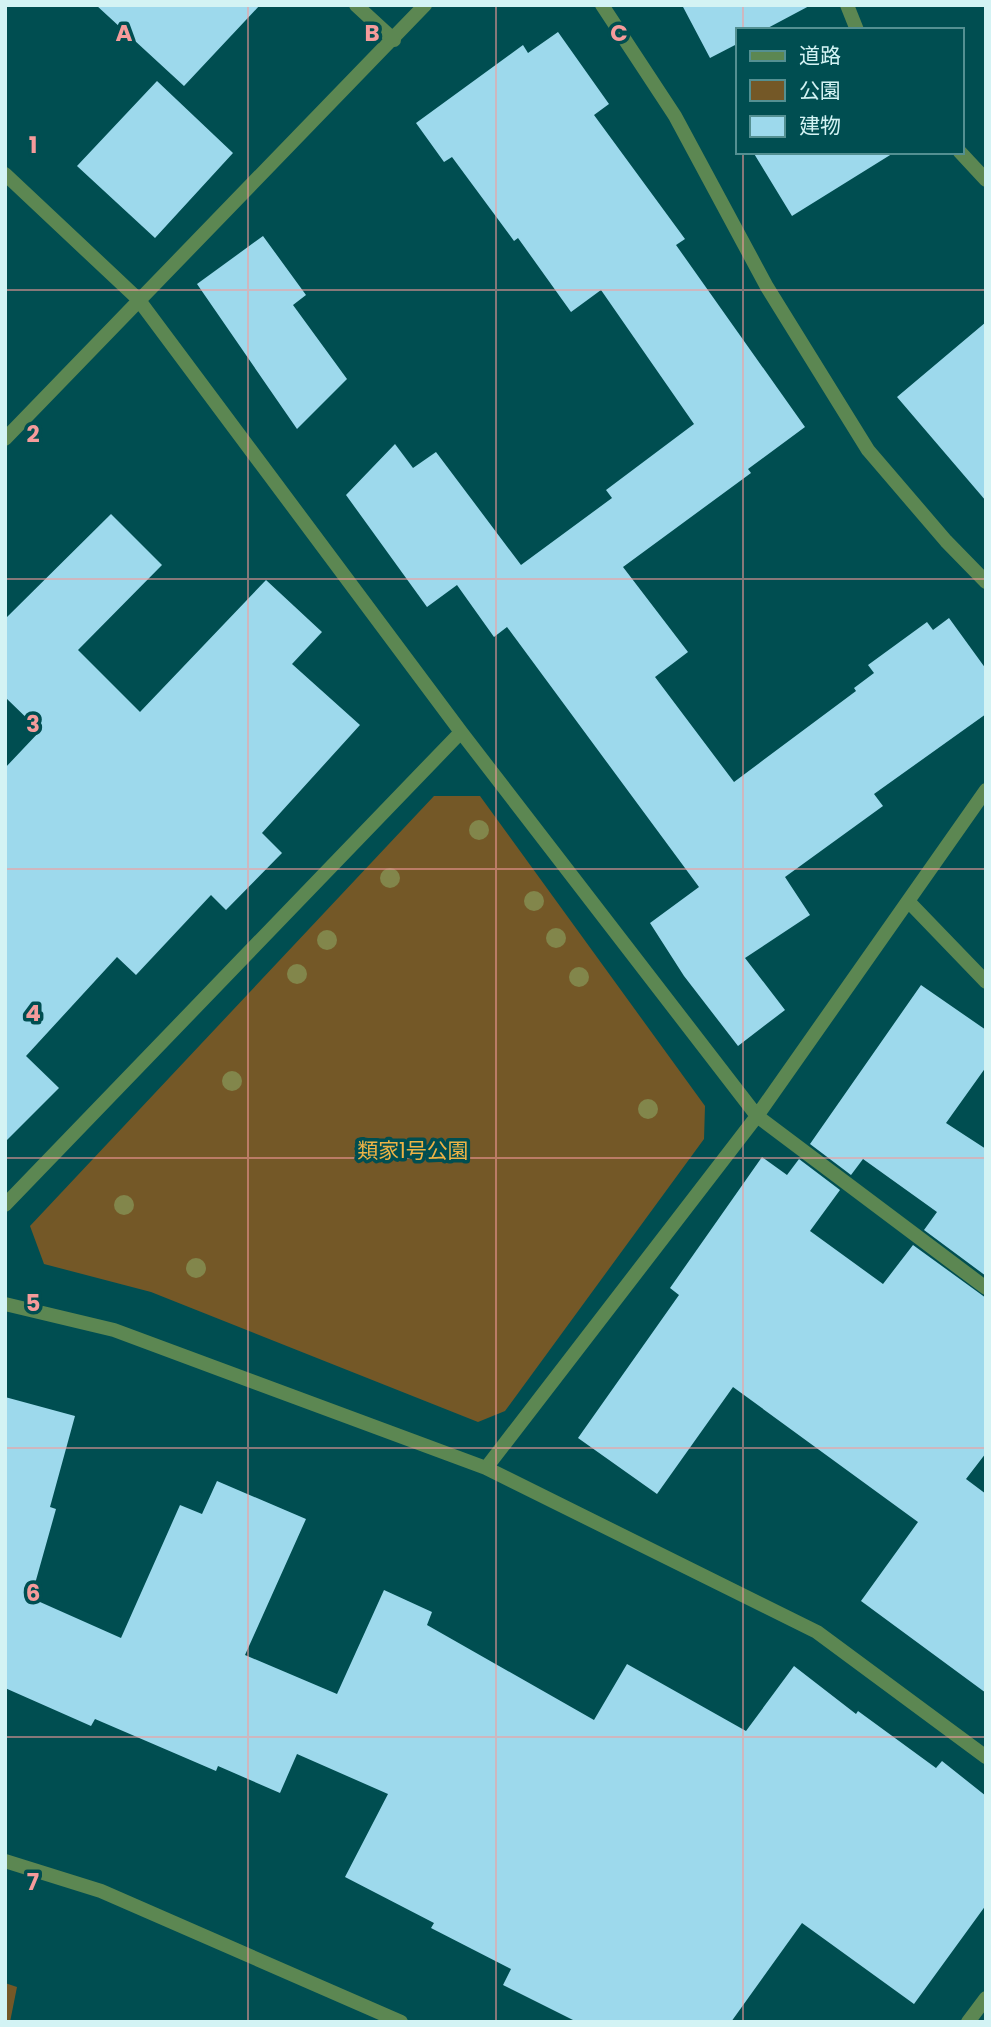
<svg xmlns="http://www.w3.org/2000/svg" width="991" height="2027" font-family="Poppins,'Noto Sans JP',sans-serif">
  <rect width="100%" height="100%" fill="#004e51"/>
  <path fill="#745827" d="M 434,796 L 480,796 L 705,1106 L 704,1139 L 505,1411 L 478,1422 L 151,1292 L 44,1264 L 30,1226 Z
    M 5,1983 L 17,1987 L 10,2022 L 5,2022 Z"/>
  <path fill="#9dd9ec" d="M 96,5 L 260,5 L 184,86 Z
    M 682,5 L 811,5 L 764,30 L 737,30 L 737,44 L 710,58 Z
    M 558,32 L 609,104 L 594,115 L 685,239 L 676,245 L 805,427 L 748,469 L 751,473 L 623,567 L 688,652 L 655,677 L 734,782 L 856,691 L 854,688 L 874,673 L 868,665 L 927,622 L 933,630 L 949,618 L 986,669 L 986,714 L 874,794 L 883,806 L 785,877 L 810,915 L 745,958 L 785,1010 L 738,1046 L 684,976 L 650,923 L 699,887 L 507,627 L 494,637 L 457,585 L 427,607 L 346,495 L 395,444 L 413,468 L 436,452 L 521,565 L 612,498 L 606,490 L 694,424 L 601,290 L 571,312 L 518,238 L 514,241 L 452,157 L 444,162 L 416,123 L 523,45 L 528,53 Z
    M 157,81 L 233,153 L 155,238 L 77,166 Z
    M 753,152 L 895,152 L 792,216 Z
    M 263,236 L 306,295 L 293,305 L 347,379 L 297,429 L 197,284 Z
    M 986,322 L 986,501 L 897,397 Z
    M 111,514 L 162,565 L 78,650 L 140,712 L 266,580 L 322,632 L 292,664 L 360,725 L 262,833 L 282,853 L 226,910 L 211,895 L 136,975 L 117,957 L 26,1056 L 59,1088 L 5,1142 L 5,768 L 40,731 L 5,697 L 5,619 Z
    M 921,985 L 986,1030 L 986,1067 L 946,1123 L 986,1149 L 986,1276 L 924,1230 L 937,1212 L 863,1159 L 851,1175 L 810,1144 Z
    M 762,1157 L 787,1175 L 799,1159 L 840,1190 L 810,1231 L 883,1284 L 913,1245 L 986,1298 L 986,1453 L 966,1479 L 986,1494 L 986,1693 L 861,1601 L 918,1522 L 733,1387 L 657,1494 L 578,1438 L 679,1295 L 670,1288 Z
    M 5,1397 L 75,1416 L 50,1507 L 56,1509 L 31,1598 L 121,1638 L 180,1505 L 202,1514 L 217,1481 L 306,1519 L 245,1655 L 337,1694 L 384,1590 L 432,1612 L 427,1625 L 594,1720 L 627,1664 L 746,1731 L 794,1666 L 856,1714 L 858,1711 L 936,1768 L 942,1761 L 986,1796 L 986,1905 L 914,2004 L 802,1923 L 731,2022 L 577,2022 L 503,1985 L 511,1969 L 431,1928 L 434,1923 L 345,1877 L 388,1794 L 297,1754 L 280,1793 L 218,1766 L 216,1771 L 95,1719 L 91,1726 L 5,1688 Z"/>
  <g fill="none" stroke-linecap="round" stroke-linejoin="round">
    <path stroke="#5c8752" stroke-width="14" d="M 356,5 L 394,40
      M 602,5 L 675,116 L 767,287 L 868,450 L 946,541 L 986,582
      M 847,5 L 857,30
      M 960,152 L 986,180
      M 5,174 L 138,299 L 461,732 L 757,1116 L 986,1288
      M 5,439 L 425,5
      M 908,901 L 986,982
      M 5,1205 L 461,732
      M 5,1304 L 114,1330 L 486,1468 L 817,1632 L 986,1757
      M 486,1468 L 757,1116 L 986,790
      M 968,2022 L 986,1998"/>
    <path stroke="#5c8752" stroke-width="14" d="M 5,1861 L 101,1891 L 401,2022"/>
  </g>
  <g fill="#82864b">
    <circle cx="479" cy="830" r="10"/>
    <circle cx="390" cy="878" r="10"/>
    <circle cx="534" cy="901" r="10"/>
    <circle cx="556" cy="938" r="10"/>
    <circle cx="327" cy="940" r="10"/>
    <circle cx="297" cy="974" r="10"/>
    <circle cx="579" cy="977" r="10"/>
    <circle cx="232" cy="1081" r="10"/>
    <circle cx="648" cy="1109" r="10"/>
    <circle cx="124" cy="1205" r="10"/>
    <circle cx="196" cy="1268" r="10"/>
  </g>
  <path fill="none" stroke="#f59b9b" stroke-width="2" stroke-opacity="0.55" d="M 248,5 L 248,2022M 496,5 L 496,2022M 743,5 L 743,30M 743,152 L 743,2022M 5,290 L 986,290M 5,579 L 986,579M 5,869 L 986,869M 5,1158 L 986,1158M 5,1448 L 986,1448M 5,1737 L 986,1737"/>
  <g text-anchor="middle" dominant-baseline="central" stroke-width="7" stroke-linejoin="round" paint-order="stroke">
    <g font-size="21" fill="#edb346" stroke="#004e51">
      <text x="413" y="1150">類家1号公園</text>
    </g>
  </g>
  <g font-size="23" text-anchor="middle" font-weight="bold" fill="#f59b9b" stroke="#004e51" stroke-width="7" stroke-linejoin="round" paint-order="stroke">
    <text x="124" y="41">A</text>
    <text x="372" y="41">B</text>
    <text x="619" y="41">C</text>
    <text x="33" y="153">1</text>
    <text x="33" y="442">2</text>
    <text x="33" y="732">3</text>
    <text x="33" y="1021">4</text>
    <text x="33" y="1311">5</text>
    <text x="33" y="1601">6</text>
    <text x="33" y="1890">7</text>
  </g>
  <rect width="991" height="2027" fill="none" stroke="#d3f3f4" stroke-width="14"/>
  <rect x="736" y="28" width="228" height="126" fill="#004e51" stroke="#549092" stroke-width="2"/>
  <rect x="750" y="51" width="35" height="10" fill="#5c8752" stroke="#549092" stroke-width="2"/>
  <text x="799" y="63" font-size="21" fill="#d3f3f4">道路</text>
  <rect x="750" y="80" width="35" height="21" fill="#745827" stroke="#549092" stroke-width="2"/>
  <text x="799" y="98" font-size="21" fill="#d3f3f4">公園</text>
  <rect x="750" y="116" width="35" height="21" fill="#9dd9ec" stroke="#549092" stroke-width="2"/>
  <text x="799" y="133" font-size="21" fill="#d3f3f4">建物</text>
</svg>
